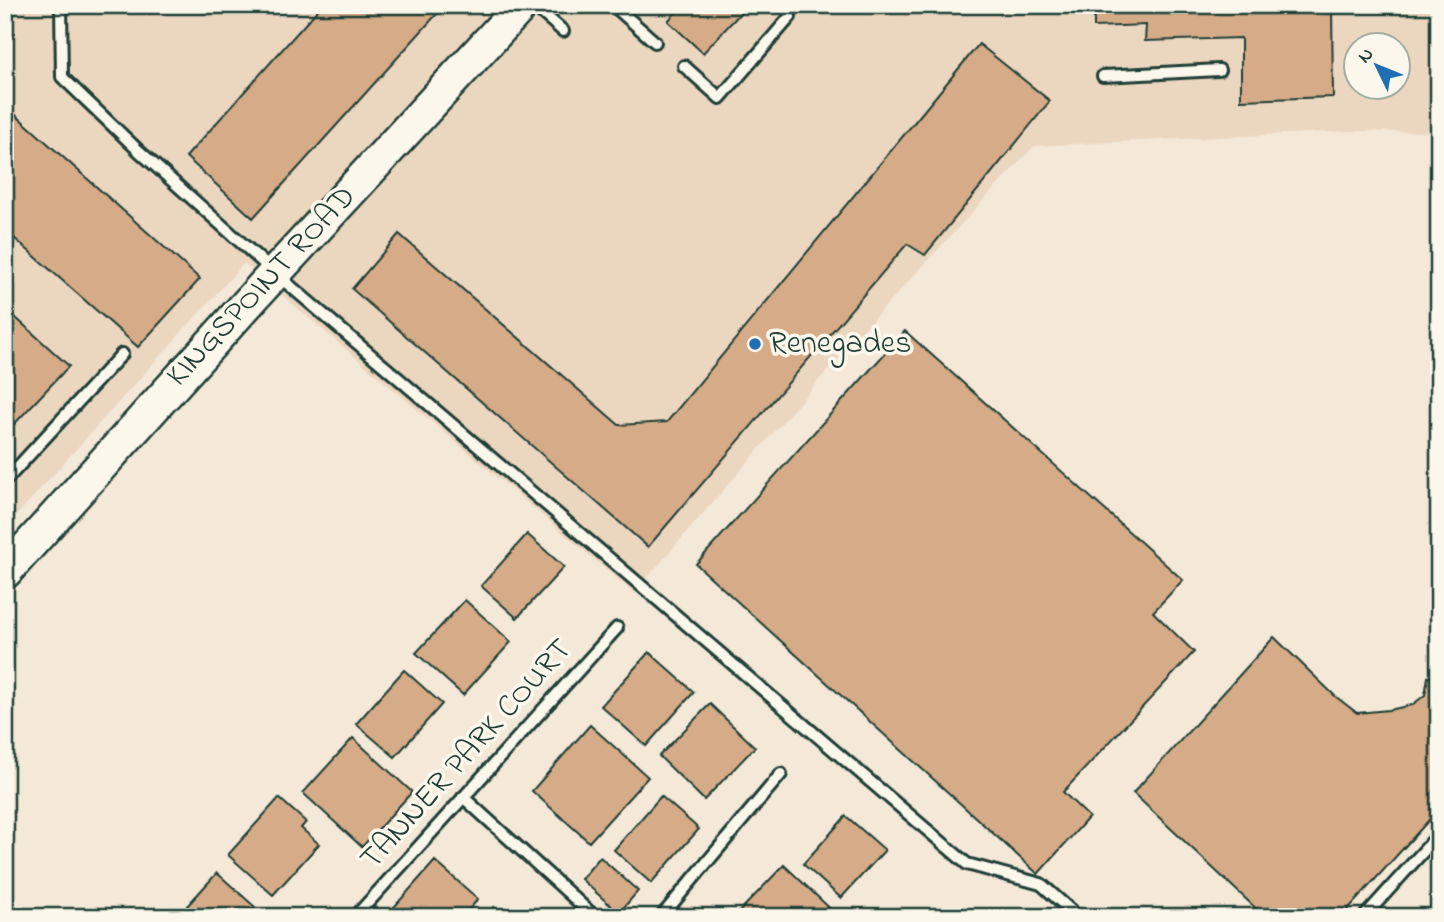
<svg xmlns="http://www.w3.org/2000/svg" width="1444" height="922" font-family="'Indie Flower',sans-serif">
  <rect width="100%" height="100%" fill="#f4e8d8"/>
  <filter id="ink" filterUnits="userSpaceOnUse"><feTurbulence type="fractalNoise" baseFrequency=".0143" numOctaves="2"/><feDisplacementMap in="SourceGraphic" scale="14" xChannelSelector="R" yChannelSelector="G"/><feConvolveMatrix kernelMatrix="1 2 1 2 8 2 1 2 1" color-interpolation-filters="sRGB"/></filter>
  <g filter="url(#ink)">
    <path fill="#ebd6c0" fill-rule="evenodd" d="M 5,5 L 1439,5 L 1439,132 L 1350,131 L 1034,146 L 853,341 L 634,593 L 244,263 L 5,528 ZM 1356,46 L 1398,46 L 1398,88 L 1356,88 Z"/>
    <path fill="#d6ab87" stroke="#1f3d34" stroke-width="2" d="M 5,5 L 9,5 L 9,109 L 200,279 L 138,347 L 5,230 Z
      M 322,5 L 445,5 L 253,218 L 186,157 Z
      M 682,5 L 748,5 L 703,53 L 668,21 Z
      M 1094,5 L 1332,5 L 1333,97 L 1241,100 L 1241,38 L 1145,41 L 1146,25 L 1094,27 Z
      M 979,44 L 1050,101 L 925,255 L 907,244 L 648,547 L 352,289 L 399,234 L 619,425 L 667,422 Z
      M 5,308 L 69,366 L 5,434 Z
      M 905,331 L 1183,580 L 1153,612 L 1194,652 L 1063,792 L 1089,817 L 1038,874 L 696,564 Z
      M 527,534 L 564,567 L 517,618 L 481,586 Z
      M 465,600 L 511,642 L 463,695 L 416,653 Z
      M 1274,637 L 1335,696 L 1357,713 L 1389,710 L 1412,705 L 1425,695 L 1428,677 L 1439,676 L 1439,809 L 1341,917 L 1265,917 L 1133,793 Z
      M 649,652 L 694,692 L 646,746 L 601,706 Z
      M 404,670 L 442,704 L 395,757 L 356,724 Z
      M 710,704 L 755,747 L 704,800 L 659,756 Z
      M 590,725 L 648,777 L 589,842 L 532,791 Z
      M 353,738 L 412,792 L 362,847 L 303,793 Z
      M 661,796 L 699,829 L 651,883 L 614,850 Z
      M 279,798 L 306,822 L 301,828 L 319,844 L 273,895 L 228,855 Z
      M 846,816 L 885,850 L 841,898 L 803,864 Z
      M 600,857 L 638,891 L 619,913 L 581,879 Z
      M 435,861 L 478,899 L 463,917 L 389,917 L 387,915 Z
      M 784,865 L 839,917 L 734,917 Z
      M 217,873 L 255,907 L 246,917 L 177,917 Z
      M 494,907 L 504,917 L 485,917 Z"/>
    <g fill="none" stroke-linecap="round" stroke-linejoin="round">
      <defs>
        <path id="lane" d="M 61,5 L 62,77 L 139,151 L 275,273 L 967,864 L 1041,884 L 1078,917
          M 533,5 L 563,31
          M 613,5 L 655,42
          M 684,66 L 720,98 L 790,17 L 789,5
          M 1103,76 L 1219,70
          M 5,481 L 122,354
          M 463,797 L 595,917
          M 355,917 L 617,628
          M 661,917 L 781,774
          M 1364,917 L 1439,834"/>
        <path id="secondary" d="M 5,572 L 275,273 L 522,5"/>
      </defs>
      <use href="#lane" stroke="#1f3d34" stroke-width="16"/>
      <use href="#secondary" stroke="#1f3d34" stroke-width="37"/>
      <use href="#lane" stroke="#fbf7ec" stroke-width="10"/>
      <use href="#secondary" stroke="#fbf7ec" stroke-width="32"/>
    </g>
  </g>
  <circle fill="#1f6fb2" stroke="#fbf7ec" stroke-width="2.5" cx="755" cy="344" r="7"/>
  <g text-anchor="middle" dominant-baseline="central" stroke-width="7" stroke-linejoin="round" paint-order="stroke">
    <g font-size="32" fill="#1f3d34" stroke="#fbf7ec">
      <text transform="translate(262 287) rotate(-47)">KINGSPOINT ROAD</text>
      <text transform="translate(467 755) rotate(-48)">TANNER PARK COURT</text>
    </g>
    <g font-size="32" fill="#1f3d34" stroke="#fbf7ec" text-anchor="start">
      <text x="769" y="344">Renegades</text>
    </g>
  </g>
  <rect width="1444" height="922" fill="none" stroke="#fbf7ec" stroke-width="28"/>
  <rect x="14" y="14" width="1416" height="894" fill="none" stroke="#1f3d34" stroke-width="2.5" filter="url(#ink)"/>
  <g transform="translate(1377 66) rotate(313)"><circle r="33" fill="#fbf7ec" stroke="#a3ada2" stroke-width="2"/>
  <path d="M0-5L12 26L0 18L-12 26Z" fill="#1f6fb2"/>
  <text y="-10" font-size="19" font-weight="bold" text-anchor="middle" fill="#1f3d34">N</text>
  </g>
</svg>
